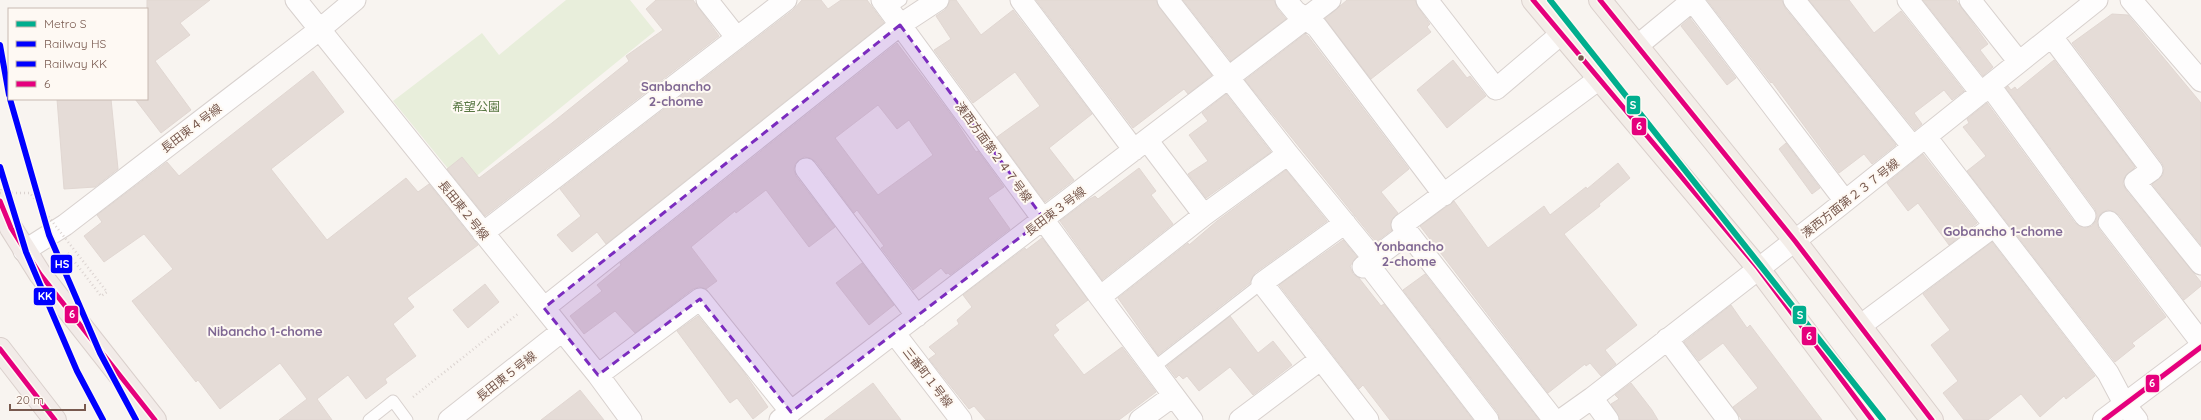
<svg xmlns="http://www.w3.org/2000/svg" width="2201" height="420" font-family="Quicksand,'Noto Sans JP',sans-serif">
  <rect width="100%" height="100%" fill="#f8f4f0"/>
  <path fill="#e8eedb" d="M 566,0 L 630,0 L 655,31 L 463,187 L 393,101 L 482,33 L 499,55 Z"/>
  <path fill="#e5dcd7" stroke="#e1d7d2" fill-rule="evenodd" d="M 147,0 L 210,0 L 180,23 L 190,35 L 155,61 L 191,110 L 161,133 L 135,99 L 147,99 Z
    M 656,0 L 693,0 L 719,36 L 485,216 L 447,169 L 462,157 L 479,178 L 552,123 L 629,61 L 626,56 L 663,30 L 646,9 Z
    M 802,0 L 821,0 L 828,9 L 841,0 L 867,0 L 884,23 L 606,244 L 597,232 L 572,252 L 557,235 L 581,216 L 560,189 L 793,10 Z
    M 950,0 L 956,0 L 981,35 L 1013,10 L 1092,114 L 1049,148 L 1074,180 L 1045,202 L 997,137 L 1040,106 L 1015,72 L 973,103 L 934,50 L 951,39 L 936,16 L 945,10 Z
    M 1036,0 L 1156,0 L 1159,7 L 1212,75 L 1188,94 L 1184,89 L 1133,128 Z
    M 1183,0 L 1274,0 L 1277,8 L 1286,19 L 1231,61 Z
    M 1347,0 L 1415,0 L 1418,7 L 1430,24 L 1427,27 L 1431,32 L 1371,79 L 1325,19 Z
    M 1707,0 L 1782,0 L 1785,8 L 1896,145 L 1872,164 L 1864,154 L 1839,173 L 1772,82 L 1771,83 Z
    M 1809,0 L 1849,0 L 1874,33 L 1901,11 L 1964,91 L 1952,100 L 1944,90 L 1914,113 L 1922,124 L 1915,130 Z
    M 1923,0 L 1956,0 L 1988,44 L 1980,50 L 1993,67 L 1983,76 Z
    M 2112,14 L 2128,15 L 2201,103 L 2201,245 L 2152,184 L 2163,175 L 2164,168 L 2162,163 L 2072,43 Z
    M 1690,18 L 1736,78 L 1727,85 L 1681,26 Z
    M 1305,34 L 1308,36 L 1409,169 L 1381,192 L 1398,213 L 1391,221 L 1392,230 L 1376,242 L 1245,80 Z
    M 897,43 L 953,117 L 976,152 L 978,151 L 1004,187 L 988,198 L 1010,229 L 950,275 L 948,273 L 946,274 L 941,268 L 913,290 L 881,248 L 884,246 L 857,210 L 854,213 L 816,162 L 810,158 L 804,157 L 795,164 L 794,170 L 796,176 L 835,227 L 809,247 L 766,190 L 736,213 L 735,211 L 691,247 L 717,281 L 706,289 L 699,287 L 693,289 L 635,333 L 615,311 L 584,334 L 570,316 L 602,291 L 597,285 L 621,265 L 620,263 ZM 878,105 L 897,129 L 909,120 L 933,155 L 878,195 L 835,138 Z
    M 1453,60 L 1467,78 L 1470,76 L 1486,96 L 1447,128 L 1417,90 Z
    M 2054,60 L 2135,167 L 2124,178 L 2123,184 L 2126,190 L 2201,282 L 2201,286 L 2184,300 L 2119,215 L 2108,210 L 2101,213 L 2097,223 L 2099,229 L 2166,317 L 2132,343 L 2135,346 L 2115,362 L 1967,171 L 1986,156 L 1963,127 L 1969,123 L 1967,119 L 1987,103 L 2075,223 L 2086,228 L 2092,226 L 2096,221 L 2097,215 L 2095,209 L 2006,88 L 2008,86 L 2011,90 L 2015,87 L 2017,90 Z
    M 313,71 L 344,112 L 271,169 L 327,240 L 406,178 L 418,192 L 429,184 L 478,245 L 407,298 L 414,307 L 393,324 L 416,356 L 385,379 L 387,383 L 366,399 L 348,375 L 317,399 L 332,420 L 279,420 L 307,399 L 280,363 L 220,409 L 198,380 L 196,382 L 132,301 L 173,269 L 144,234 L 104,262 L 84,236 L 102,222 L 97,215 L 167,162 L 179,176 Z
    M 1226,94 L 1271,152 L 1206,198 L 1188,174 L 1208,161 L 1189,135 L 1208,121 L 1202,113 Z
    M 57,99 L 111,99 L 118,169 L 95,187 L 64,189 Z
    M 1786,143 L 1820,188 L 1812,194 L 1779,149 Z
    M 1923,154 L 1977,223 L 1949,245 L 1918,203 L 1908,211 L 1887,183 Z
    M 1618,163 L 1630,178 L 1599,204 L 1600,206 L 1564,234 L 1637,325 L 1605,350 L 1616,364 L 1601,376 L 1590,363 L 1586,366 L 1585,364 L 1548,393 L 1420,226 L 1454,201 L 1488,248 L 1544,206 L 1550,215 L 1586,187 L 1587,189 Z
    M 1139,168 L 1156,191 L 1151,195 L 1173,224 L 1102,280 L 1060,221 L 1088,200 L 1095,196 L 1098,199 Z
    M 1286,170 L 1327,221 L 1255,273 L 1250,283 L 1158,355 L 1118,298 L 1188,243 L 1189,245 L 1217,221 Z
    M 1042,238 L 1088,300 L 1055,325 L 1059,330 L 1053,335 L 1084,375 L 1122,347 L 1156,392 L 1119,420 L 986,420 L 974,406 L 969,409 L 929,359 L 936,354 L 929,347 L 959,324 L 957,320 L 972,307 L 963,295 L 1025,248 L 1026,250 Z
    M 1343,240 L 1357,257 L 1350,266 L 1353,274 L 1359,278 L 1381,306 L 1384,304 L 1473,420 L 1390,420 L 1363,385 L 1359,389 L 1279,285 Z
    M 1992,242 L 2095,376 L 2066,399 L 2064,396 L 2040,417 L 2021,394 L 1988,420 L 1964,420 L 1943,393 L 1958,381 L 1931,345 L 1950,330 L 1923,294 Z
    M 862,263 L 894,305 L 869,325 L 836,283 Z
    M 1425,274 L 1539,420 L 1500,420 L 1498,413 L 1403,290 Z
    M 485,284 L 499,302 L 468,328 L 453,310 Z
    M 1731,305 L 1747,328 L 1750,325 L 1822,420 L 1742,420 L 1733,407 L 1758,388 L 1723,343 L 1699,361 L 1684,342 Z
    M 698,316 L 743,371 L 768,407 L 753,419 L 737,398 L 730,403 L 677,331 Z
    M 1230,316 L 1258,353 L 1273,341 L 1292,365 L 1253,395 L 1230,367 L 1199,391 L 1187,376 L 1183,379 L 1179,375 L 1176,378 L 1167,366 Z
    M 873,383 L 901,420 L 824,420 Z
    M 1631,383 L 1652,410 L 1658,420 L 1620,420 L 1611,404 L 1619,399 L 1615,395 Z
    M 580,390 L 604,420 L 541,420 Z"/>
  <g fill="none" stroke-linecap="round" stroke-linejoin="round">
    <defs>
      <path id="service" d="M 888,9 L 901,0
        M 1153,368 L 1262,283
        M 369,420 L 393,401 L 407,420"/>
      <path id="minor" d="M 296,0 L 598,375 L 631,420
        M 707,0 L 737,38
        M 882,0 L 1100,297 L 1192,420
        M 1021,0 L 1134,150
        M 1168,0 L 1288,154 L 1374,259
        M 1286,0 L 1295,11 L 1317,27 L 1444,195
        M 1427,0 L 1496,89 L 1561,34
        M 1692,0 L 1845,201
        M 1794,0 L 1913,147
        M 1908,0 L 1981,93
        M 1970,0 L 2019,62
        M 2131,0 L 2201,81
        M 2052,37 L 2152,170 L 2135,182 L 2201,264
        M 1637,46 L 1693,0
        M 1990,86 L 2085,216
        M 1926,137 L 2108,373 L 2125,405 L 2137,420
        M 1147,140 L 1204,215
        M 806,169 L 917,316
        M 2109,222 L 2201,342
        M 1345,223 L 1262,283 L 1368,420
        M 483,233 L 786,0
        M 24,251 L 65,225 L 319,30 L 355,0
        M 1368,264 L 1488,420
        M 1363,267 L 1408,233
        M 1100,297 L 1204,215 L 1288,154
        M 544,308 L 900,25 L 938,0
        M 1860,326 L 1994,226
        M 895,334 L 961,420
        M 1667,339 L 1728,420
        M 598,375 L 700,299 L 791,412
        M 1592,398 L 1608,420
        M 449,420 L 562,331
        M 780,420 L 1330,0
        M 1140,420 L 1173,396
        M 1240,420 L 1321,359
        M 1554,420 L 1402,225 L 1599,79
        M 1561,420 L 1592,398 L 1824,218 L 2097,0"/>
      <path id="tertiary" d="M 2104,420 L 2201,347"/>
      <path id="primary" d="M 1533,0 L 1758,268 L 1872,420
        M 1600,0 L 1795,241 L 1932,420"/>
      <path id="trunk" d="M 0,201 L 11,228 L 40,274 L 155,420
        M 0,349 L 55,420"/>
    </defs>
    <use href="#service" stroke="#d8d1ce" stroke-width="13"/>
    <use href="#minor" stroke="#d8d1ce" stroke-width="23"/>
    <use href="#tertiary" stroke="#d8d1ce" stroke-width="24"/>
    <use href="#primary" stroke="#dad0cc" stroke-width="24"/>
    <use href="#trunk" stroke="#dad0cc" stroke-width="24"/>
    <path stroke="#dbd3d0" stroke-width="2.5" stroke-dasharray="1 3" stroke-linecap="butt" d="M 413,397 L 519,313"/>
    <use href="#service" stroke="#fefdfd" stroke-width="11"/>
    <use href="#minor" stroke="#fefdfd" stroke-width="21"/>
    <use href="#tertiary" stroke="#fefdfd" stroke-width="22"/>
    <use href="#primary" stroke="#f3ede8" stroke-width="22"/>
    <use href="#trunk" stroke="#f2ebe8" stroke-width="22"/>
    <path stroke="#dbd3d0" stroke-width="2.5" stroke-dasharray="1 3" stroke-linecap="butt" d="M 0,193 L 30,193 L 107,292 L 101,296 L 67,252"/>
    <defs>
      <path id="bus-1" d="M 1533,0 L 1758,268 L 1872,420
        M 1600,0 L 1795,241 L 1932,420
        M 0,201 L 11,228 L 40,274 L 155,420
        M 0,349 L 55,420
        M 2104,420 L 2201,347"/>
    </defs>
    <use href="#bus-1" stroke="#fef9f3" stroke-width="8"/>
    <use href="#bus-1" stroke="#e5007d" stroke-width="5"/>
    <defs>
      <path id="rail-1" d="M 0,45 L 9,95
        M 10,99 L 49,235 L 100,353 L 136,420"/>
      <path id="rail-2" d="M 0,167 L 26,252 L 77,371 L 103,420"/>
    </defs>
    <use href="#rail-1" stroke="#fef9f3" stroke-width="9"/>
    <use href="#rail-2" stroke="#fef9f3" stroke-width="9"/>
    <use href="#rail-1" stroke="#00f" stroke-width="6"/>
    <use href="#rail-2" stroke="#00f" stroke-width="6"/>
    <defs>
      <path id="metro-1" d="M 1550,0 L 1883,420"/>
    </defs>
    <use href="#metro-1" stroke="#fef9f3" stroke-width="9"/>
    <use href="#metro-1" stroke="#00ae8e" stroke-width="6"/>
  </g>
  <path fill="#7b2cbf" fill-opacity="0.2" stroke="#7b2cbf" stroke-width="3" stroke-dasharray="8 5" stroke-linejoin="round" d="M 900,25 L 1044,219 L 791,412 L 700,299 L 598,375 L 544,308 Z"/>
  <circle fill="#78594e" stroke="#fef9f3" stroke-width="1.5" cx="1581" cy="58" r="3.5"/>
  <g text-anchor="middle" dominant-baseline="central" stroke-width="4" stroke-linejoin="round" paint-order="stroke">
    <g font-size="12" fill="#587743" stroke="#fef9f3">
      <text x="476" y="106">希望公園</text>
    </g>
    <g font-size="12" fill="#78594e" stroke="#fef9f3">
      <text transform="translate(191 128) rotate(-37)">長田東４号線</text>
      <text transform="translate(994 152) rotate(54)">湊西方面第２４７号線</text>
      <text transform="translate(1850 198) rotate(-38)">湊西方面第２３７号線</text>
      <text transform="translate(464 210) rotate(51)">長田東２号線</text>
      <text transform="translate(1055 211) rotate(-37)">長田東３号線</text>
      <text transform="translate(506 376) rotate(-38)">長田東５号線</text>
      <text transform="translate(928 377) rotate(52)">三番町１号線</text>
    </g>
    <g font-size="13" font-weight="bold" fill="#7f6793" stroke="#fef9f3">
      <text x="676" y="86">Sanbancho<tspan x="676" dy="15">2-chome</tspan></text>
      <text x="2003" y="231">Gobancho 1-chome</text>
      <text x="1409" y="246">Yonbancho<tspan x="1409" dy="15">2-chome</tspan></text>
      <text x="265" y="331">Nibancho 1-chome</text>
    </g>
  </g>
  <g stroke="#fef9f3" stroke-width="1.5">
    <rect x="1626" y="95" width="15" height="20" rx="4" fill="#00ae8e"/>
    <rect x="1631" y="117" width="16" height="19" rx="4" fill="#e5007d"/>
    <rect x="50" y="254" width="23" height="20" rx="4" fill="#00f"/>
    <rect x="33" y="287" width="23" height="19" rx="4" fill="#00f"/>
    <rect x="64" y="305" width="15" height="19" rx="4" fill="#e5007d"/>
    <rect x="1792" y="305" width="15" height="20" rx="4" fill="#00ae8e"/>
    <rect x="1801" y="326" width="16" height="20" rx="4" fill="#e5007d"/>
    <rect x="2145" y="374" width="15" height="19" rx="4" fill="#e5007d"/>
  </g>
  <g font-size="11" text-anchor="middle" font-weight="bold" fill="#fff">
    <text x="1633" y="109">S</text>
    <text x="1639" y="130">6</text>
    <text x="62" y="268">HS</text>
    <text x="45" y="300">KK</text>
    <text x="72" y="318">6</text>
    <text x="1800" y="319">S</text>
    <text x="1809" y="340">6</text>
    <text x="2152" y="387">6</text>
  </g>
  <rect x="8" y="8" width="140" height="92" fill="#fef9f3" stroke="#c8b9b1"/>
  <rect x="16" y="21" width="20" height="6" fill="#00ae8e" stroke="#c8b9b1"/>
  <text x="44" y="28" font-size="12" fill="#78594e">Metro S</text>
  <rect x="16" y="41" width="20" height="6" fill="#0000ff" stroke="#c8b9b1"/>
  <text x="44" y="48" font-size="12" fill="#78594e">Railway HS</text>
  <rect x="16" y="61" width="20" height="6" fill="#0000ff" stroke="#c8b9b1"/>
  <text x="44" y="68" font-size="12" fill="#78594e">Railway KK</text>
  <rect x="16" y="81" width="20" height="6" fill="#e5007d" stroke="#c8b9b1"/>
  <text x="44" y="88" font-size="12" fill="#78594e">6</text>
  <path d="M10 404v6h75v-6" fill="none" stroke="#78594e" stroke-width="2"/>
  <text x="16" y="404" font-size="12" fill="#78594e" stroke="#fef9f3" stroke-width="3" paint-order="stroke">20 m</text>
</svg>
